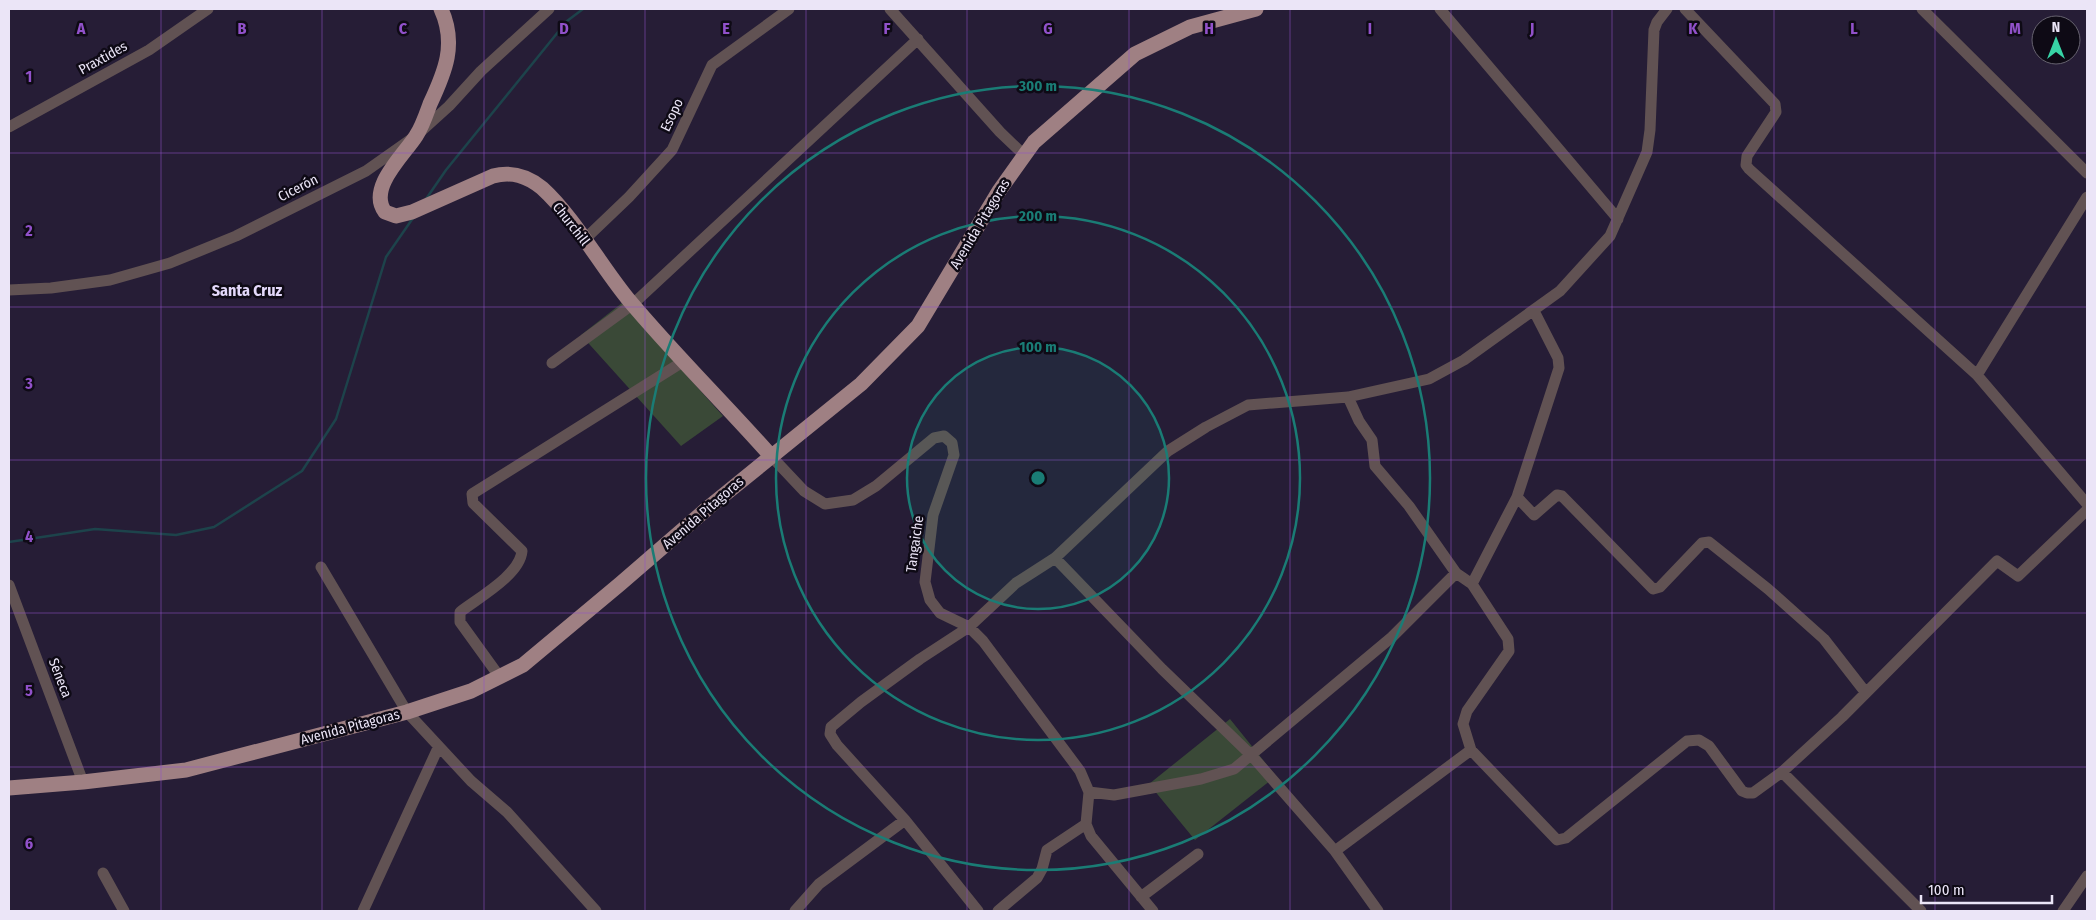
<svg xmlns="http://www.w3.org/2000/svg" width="2096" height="920" font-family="'Fira Sans Condensed',sans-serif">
  <rect width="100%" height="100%" fill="#261d36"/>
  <path fill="#3a4937" d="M 622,303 L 723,416 L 681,446 L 581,335 Z
    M 1230,719 L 1276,776 L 1195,840 L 1149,784 Z"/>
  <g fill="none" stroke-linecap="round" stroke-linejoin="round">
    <path stroke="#1d434b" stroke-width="2.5" d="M 426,199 L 446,170 L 567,21 L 583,9
      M 9,542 L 95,529 L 176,535 L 214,527 L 302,471 L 336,419 L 386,257 L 413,218"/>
    <path stroke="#615253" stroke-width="11" d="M 890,9 L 1000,132 L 1024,155
      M 1440,9 L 1618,219
      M 1685,9 L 1775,104 L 1776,112 L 1747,156 L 1746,165 L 1749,169 L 1977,375 L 2087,504
      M 1922,9 L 2087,173
      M 9,127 L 149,50 L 208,9
      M 584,240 L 629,197 L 672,150 L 712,65 L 789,9
      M 9,290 L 51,288 L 110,280 L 170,263 L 236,236 L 366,171 L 417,135 L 449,106 L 481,71 L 549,9
      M 1534,311 L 1558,358 L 1559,368 L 1517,497 L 1472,584 L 1508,639 L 1509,651 L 1467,711 L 1463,724 L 1471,750 L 1557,840 L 1566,838 L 1687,741 L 1699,740 L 1709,746 L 1742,791 L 1747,793 L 1753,793 L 1782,772 L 1842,717 L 1997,561 L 2018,576 L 2087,510
      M 552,363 L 633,304 L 918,39
      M 1977,375 L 2087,197
      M 1348,397 L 1359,421 L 1372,440 L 1375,466 L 1409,506 L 1456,573
      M 771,456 L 804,491 L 825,504 L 853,500 L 876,486 L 934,438 L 944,436 L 952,443 L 954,455 L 933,515 L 925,582 L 930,600 L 940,613 L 969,627 L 983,641 L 1080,771 L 1089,792 L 1086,824 L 1091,836 L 1153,911
      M 1517,497 L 1534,515 L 1557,495 L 1562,496 L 1653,589 L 1660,587 L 1702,543 L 1709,542 L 1768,589 L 1824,639 L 1866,693
      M 1055,558 L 1162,669 L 1252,756 L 1335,851 L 1378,911
      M 321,567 L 407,712 L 471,781 L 507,812 L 596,911
      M 9,585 L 83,782
      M 499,676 L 460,622 L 460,612 C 478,598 520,575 522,551 L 473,503 L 472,494 L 684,361
      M 1782,772 L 1921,911
      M 1089,792 L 1114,795 L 1201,779 L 1234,769 L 1392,637 L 1456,573 L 1472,584
      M 1335,851 L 1471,750
      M 103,873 L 124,911
      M 1141,897 L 1198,854
      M 363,911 L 438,748
      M 795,911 L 819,884 L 905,820
      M 978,911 L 905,820 L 837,745 L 830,734 L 831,727 L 861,702 L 920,659 L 969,627 L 1016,583 L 1055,558 L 1168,451 L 1206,427 L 1248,405 L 1348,397 L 1429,379 L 1464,360 L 1560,291 L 1610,236 L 1647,152 L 1650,130 L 1654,30 L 1657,22 L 1667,9
      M 998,911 L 1037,878 L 1042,869 L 1047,850 L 1086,824
      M 2063,911 L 2087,876"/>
    <path stroke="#9f8083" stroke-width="15" d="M 441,9 C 457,44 445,72 430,104 C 426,115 422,127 416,136 C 404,155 367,188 385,212 L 396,216 L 412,212 L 493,176 C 512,171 527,176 542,188 C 574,217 600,265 628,299 C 673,353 724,403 771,456
      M 9,788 L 83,782 L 186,770 L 407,712 L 471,691 L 523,665 L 620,584 L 709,507 L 861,384 L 918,326 L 999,191 L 1034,142 L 1135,54 L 1190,27 L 1256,9"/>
  </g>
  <path fill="none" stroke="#9151ca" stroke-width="1" stroke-opacity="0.55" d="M 161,9 L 161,911M 322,9 L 322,911M 484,9 L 484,911M 645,9 L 645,911M 806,9 L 806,911M 967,9 L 967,911M 1129,9 L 1129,911M 1290,9 L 1290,911M 1451,9 L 1451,911M 1612,9 L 1612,911M 1774,9 L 1774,911M 1935,9 L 1935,911M 9,153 L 2087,153M 9,307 L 2087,307M 9,460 L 2087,460M 9,613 L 2087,613M 9,767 L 2087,767"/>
  <circle cx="1038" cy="478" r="131" fill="#1a7c75" fill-opacity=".12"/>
  <g fill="none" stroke="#1a7c75" stroke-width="2.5">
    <circle cx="1038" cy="478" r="131"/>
    <circle cx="1038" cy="478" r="262"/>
    <circle cx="1038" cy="478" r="392"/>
  </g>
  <g text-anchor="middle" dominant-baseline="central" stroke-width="5" stroke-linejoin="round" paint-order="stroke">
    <g font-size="14" fill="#ebe5f7" stroke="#0e0a15">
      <text transform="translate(103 58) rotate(-29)">Praxtides</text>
      <text transform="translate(672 115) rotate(-65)">Esopo</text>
      <text transform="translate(298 188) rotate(-27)">Cicerón</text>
      <text transform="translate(571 224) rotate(52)">Churchill</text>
      <text transform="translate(980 224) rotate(-59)">Avenida Pitagoras</text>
      <text transform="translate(703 513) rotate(-41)">Avenida Pitagoras</text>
      <text transform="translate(915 544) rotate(-82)">Tangaiche</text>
      <text transform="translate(60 678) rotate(69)">Séneca</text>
      <text transform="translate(350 727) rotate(-15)">Avenida Pitagoras</text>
    </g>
    <g font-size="16" font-weight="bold" fill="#e3d8fa" stroke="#0e0a15">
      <text x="247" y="290">Santa Cruz</text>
    </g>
  </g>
  <g font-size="16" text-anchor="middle" font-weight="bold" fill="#9151ca" stroke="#0e0a15" stroke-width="5" stroke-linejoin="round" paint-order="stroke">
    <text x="81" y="34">A</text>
    <text x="242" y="34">B</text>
    <text x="403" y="34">C</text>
    <text x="564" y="34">D</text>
    <text x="726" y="34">E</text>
    <text x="887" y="34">F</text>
    <text x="1048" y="34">G</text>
    <text x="1209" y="34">H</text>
    <text x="1370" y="34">I</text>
    <text x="1532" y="34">J</text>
    <text x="1693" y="34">K</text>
    <text x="1854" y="34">L</text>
    <text x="2015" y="34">M</text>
    <text x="29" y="82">1</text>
    <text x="29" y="236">2</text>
    <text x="29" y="389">3</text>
    <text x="29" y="542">4</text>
    <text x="29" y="696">5</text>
    <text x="29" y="849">6</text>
  </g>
  <circle cx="1038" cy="478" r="8" fill="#1a7c75" stroke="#0e0a15" stroke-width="2.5"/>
  <g font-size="15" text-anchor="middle" font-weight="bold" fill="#1a7c75" stroke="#0e0a15" stroke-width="5" stroke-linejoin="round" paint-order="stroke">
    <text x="1038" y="91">300 m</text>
    <text x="1038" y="221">200 m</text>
    <text x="1038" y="352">100 m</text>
  </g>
  <rect width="2096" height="920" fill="none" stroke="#ebe5f7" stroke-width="20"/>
  <g transform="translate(2056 40)"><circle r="24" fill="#0e0a15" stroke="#66626f"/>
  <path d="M0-4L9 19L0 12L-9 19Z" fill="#37d4a6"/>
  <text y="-8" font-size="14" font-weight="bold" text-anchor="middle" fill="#ebe5f7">N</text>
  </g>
  <path d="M1921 895v8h131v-8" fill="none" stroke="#ebe5f7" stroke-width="2.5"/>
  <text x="1928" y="895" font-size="15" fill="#ebe5f7" stroke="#0e0a15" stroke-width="4" paint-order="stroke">100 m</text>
</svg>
